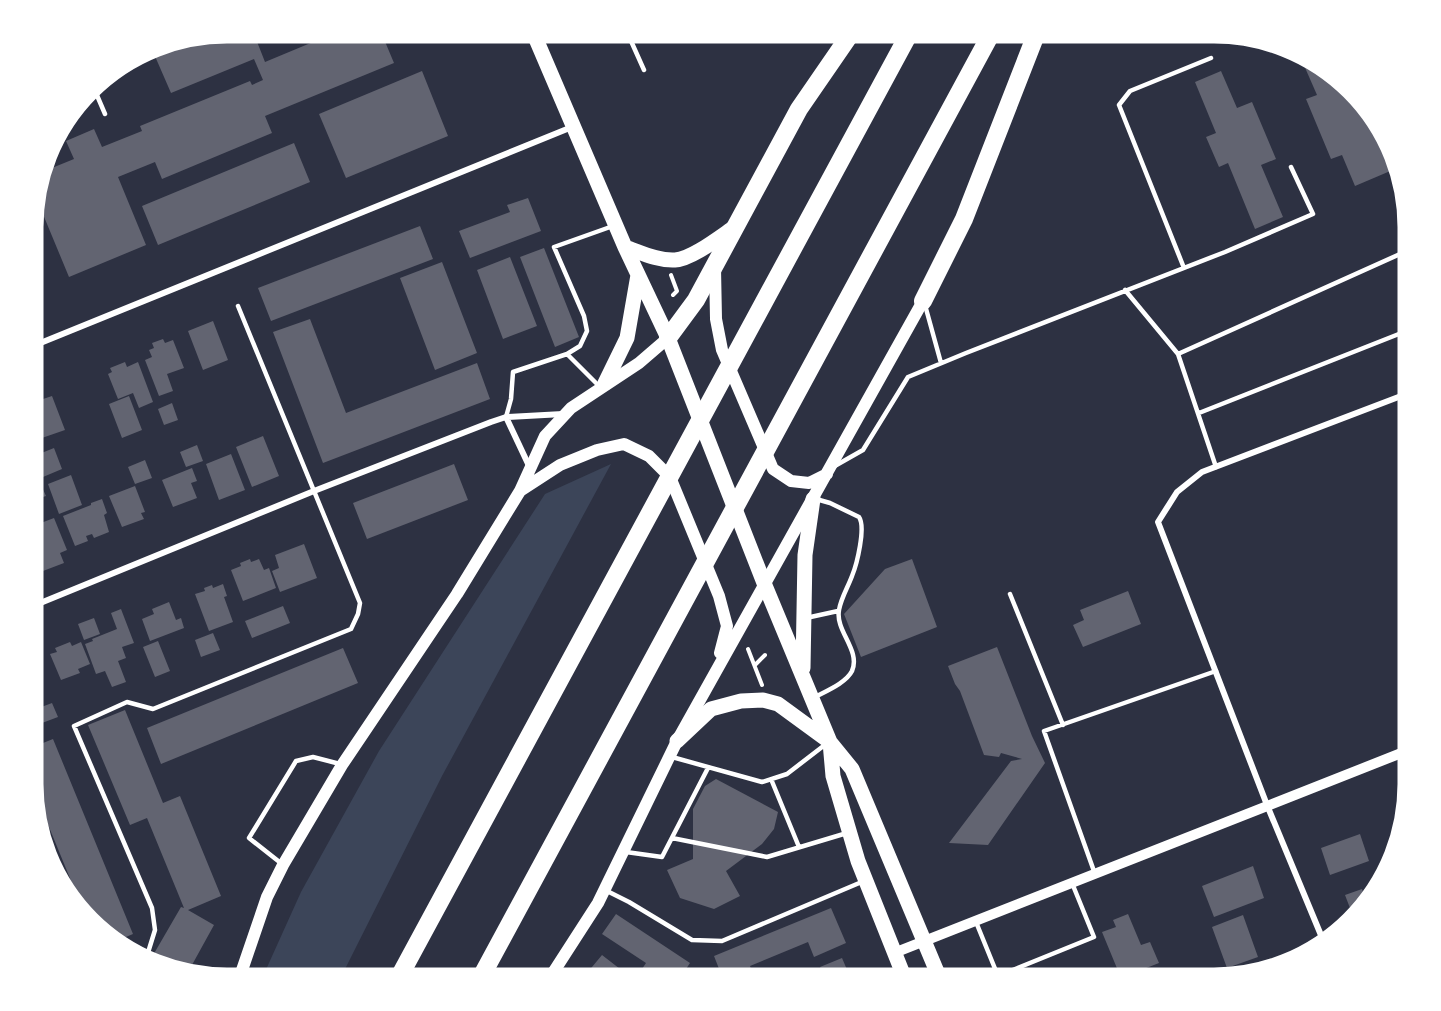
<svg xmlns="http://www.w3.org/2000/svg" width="1441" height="1011" font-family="Cabin,sans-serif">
  <rect width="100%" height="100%" fill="#2d3142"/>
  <path fill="#3c4559" d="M 611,464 L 442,776 L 340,979 L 274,979 L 264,974 L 301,892 L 379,751 L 545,494 Z"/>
  <path fill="#626471" d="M 227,32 L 260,32 L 254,34 L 265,62 L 337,32 L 381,32 L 394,63 L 265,116 L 272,133 L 162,179 L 155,162 L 118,177 L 146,245 L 69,277 L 35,195 L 42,172 L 74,159 L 66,141 L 94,129 L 102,147 L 142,131 L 140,126 L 250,81 L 252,85 L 263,80 L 254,59 L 171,93 L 151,47 Z
    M 1310,60 L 1333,72 L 1383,130 L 1395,169 L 1355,186 L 1342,155 L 1331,159 L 1306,99 L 1317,95 L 1303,63 Z
    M 422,71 L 448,136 L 346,178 L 319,114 Z
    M 1221,71 L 1237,108 L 1252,102 L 1276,159 L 1261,165 L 1283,217 L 1255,229 L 1228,163 L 1219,167 L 1206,137 L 1216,133 L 1195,82 Z
    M 294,143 L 310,182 L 158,245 L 142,206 Z
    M 528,198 L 541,231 L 470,258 L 459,231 L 510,212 L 507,205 Z
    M 420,226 L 433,259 L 271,321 L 258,288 Z
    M 544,248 L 579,337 L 555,347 L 520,257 Z
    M 510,257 L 537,326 L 503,339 L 477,270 Z
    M 442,262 L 477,353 L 435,370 L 400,278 Z
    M 310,319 L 346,413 L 477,363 L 490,399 L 323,463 L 273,332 Z
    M 213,321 L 228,360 L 203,370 L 188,331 Z
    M 163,339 L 165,343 L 173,340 L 184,368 L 167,374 L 173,391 L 159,396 L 145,360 L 152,357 L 149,350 L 154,348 L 152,343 Z
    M 125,362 L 127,367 L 138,362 L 153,402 L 139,408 L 133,393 L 118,399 L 108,374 L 112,372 L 110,368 Z
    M 41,393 L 43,399 L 52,396 L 65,430 L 39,439 L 33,425 L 33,396 Z
    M 129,396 L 142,430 L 122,438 L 109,404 Z
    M 172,403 L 178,420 L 164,425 L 158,409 Z
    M 263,436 L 279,476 L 252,487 L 236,447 Z
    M 197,445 L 203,461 L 186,467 L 180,452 Z
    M 54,448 L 62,469 L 43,477 L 34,456 Z
    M 231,454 L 245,490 L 219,500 L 206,464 Z
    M 145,460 L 152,478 L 135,484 L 128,467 Z
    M 454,464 L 468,500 L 367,539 L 353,503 Z
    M 192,468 L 197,481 L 191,483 L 197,498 L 173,507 L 162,480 Z
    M 71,475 L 82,505 L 59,514 L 48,484 Z
    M 41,485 L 46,496 L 34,500 L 33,488 Z
    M 135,486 L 145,512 L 141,513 L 144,519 L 122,527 L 109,496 Z
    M 102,499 L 107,513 L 104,515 L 109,532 L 94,538 L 92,534 L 86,536 L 88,541 L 75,546 L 63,516 L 91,505 L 91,503 Z
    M 54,518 L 67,550 L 60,553 L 64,563 L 43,571 L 33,545 L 33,526 Z
    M 304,544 L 317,578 L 280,592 L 272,571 L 279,568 L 275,555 Z
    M 250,559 L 251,562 L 259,559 L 264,570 L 269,568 L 276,588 L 243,601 L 231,570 L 241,566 L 240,563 Z
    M 912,559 L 937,627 L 861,657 L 844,614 L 885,569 Z
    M 223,584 L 227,596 L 224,597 L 233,622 L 209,631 L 195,594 L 205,591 L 204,588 L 212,585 L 213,588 Z
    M 1128,591 L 1141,624 L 1083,647 L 1073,625 L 1084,620 L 1080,610 Z
    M 169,602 L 176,620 L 181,618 L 184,628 L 150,641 L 142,619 L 154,614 L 152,609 Z
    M 283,606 L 290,623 L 252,638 L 245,621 Z
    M 121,609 L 134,643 L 122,647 L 126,658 L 118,661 L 126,682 L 112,687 L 105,671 L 96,674 L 85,644 L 93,641 L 92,639 L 117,629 L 111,613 Z
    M 94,618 L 100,634 L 84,640 L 78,624 Z
    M 213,633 L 220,650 L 201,657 L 195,640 Z
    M 158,641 L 170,671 L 155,677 L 143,647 Z
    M 70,642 L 72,646 L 81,642 L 90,664 L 78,669 L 80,673 L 61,680 L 50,654 L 57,652 L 55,648 Z
    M 997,647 L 1032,736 L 1045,763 L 988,845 L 949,843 L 1011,761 L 1022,759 L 1001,753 L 999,757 L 984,755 L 960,691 L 955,684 L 948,666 Z
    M 343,648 L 358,683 L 161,764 L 147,728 Z
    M 33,659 L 43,683 L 33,687 Z
    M 52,703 L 58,717 L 42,723 L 36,709 Z
    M 125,710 L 163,803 L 180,796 L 221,896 L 188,910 L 214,925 L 187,974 L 178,972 L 152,957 L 181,907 L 184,908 L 147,818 L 130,825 L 88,725 Z
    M 53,739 L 133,934 L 114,942 L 108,939 L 83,910 L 33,788 L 33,747 Z
    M 716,779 L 778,812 L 774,829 L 762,844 L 726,871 L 740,896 L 714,909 L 680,898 L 667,870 L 693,859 L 693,809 L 705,786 Z
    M 1360,834 L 1369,861 L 1330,875 L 1321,848 Z
    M 1253,866 L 1264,898 L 1214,917 L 1202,886 Z
    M 1362,889 L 1367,904 L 1353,916 L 1345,895 Z
    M 831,908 L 846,943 L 814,957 L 808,942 L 750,966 L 755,979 L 723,979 L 714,956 Z
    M 616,914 L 690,963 L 682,975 L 688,979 L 644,979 L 638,975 L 646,963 L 602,934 Z
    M 1128,914 L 1141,945 L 1150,942 L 1159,963 L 1121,978 L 1102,932 L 1116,927 L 1113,920 Z
    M 1243,915 L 1258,957 L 1227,968 L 1212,927 Z
    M 602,955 L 633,979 L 582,979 Z
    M 842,958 L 851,979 L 825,979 L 820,967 Z"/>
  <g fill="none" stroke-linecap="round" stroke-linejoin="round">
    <path stroke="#fff" stroke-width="4" d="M 671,275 L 677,291 L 673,295
      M 748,649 L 762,685
      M 755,665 L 765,655"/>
    <path stroke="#fff" stroke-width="4.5" d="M 627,32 L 644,70
      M 540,41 L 563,32
      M 93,86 L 105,114
      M 1184,268 L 1119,105 L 1130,91 L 1211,58
      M 1125,290 L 1178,354 L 1216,467
      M 925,305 L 941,363
      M 567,354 L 600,387
      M 1178,354 L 1409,250
      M 1199,413 L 1409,330
      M 506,417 L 511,399 L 513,372 L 567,354 L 580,346 L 587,331 L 584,316 L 554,247 L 613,226
      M 833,467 L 863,450 L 908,377 L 966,353 L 1225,252 L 1313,214 L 1291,167
      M 1010,594 L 1063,725
      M 806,618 L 838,611
      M 815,697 C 826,691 846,683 852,671 C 861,650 835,631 839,610 C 841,598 848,587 852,576 C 857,564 866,527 859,517 L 830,503 L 816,499
      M 672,757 L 762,782 L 787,774 L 826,744
      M 771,779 L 799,847
      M 672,838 L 767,857 L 847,833
      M 626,852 L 662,857 L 708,768
      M 282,864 L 249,838 L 296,761 L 313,757 L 340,764
      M 1095,874 L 1044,731 L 1216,671
      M 607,891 L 629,902 L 692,940 L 722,941 L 864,881
      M 976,922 L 998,976 L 991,979
      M 146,959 L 155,930 L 152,908 L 74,726 L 127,702 L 153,709 L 351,629 L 358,614 L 360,603 L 238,306
      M 998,976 L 1094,937 L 1072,883"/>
    <path stroke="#fff" stroke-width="6" d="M 33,346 L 572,127
      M 506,417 L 530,468
      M 33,606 L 314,491 L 491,422 L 506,417 L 563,414
      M 1323,940 L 1267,805 L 1158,522 L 1177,492 L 1202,472 L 1409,393"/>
    <path stroke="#fff" stroke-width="10" d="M 894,953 L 1409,750"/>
    <path stroke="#fff" stroke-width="12" d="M 715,268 L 716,319 L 722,350 L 773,469 L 791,481 L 809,483 L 827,474
      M 520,491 L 560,465 L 597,450 L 624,444 L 649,456 L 670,477 L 719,596 L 727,626 L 720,653
      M 239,979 L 267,897 L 283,865 L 342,765 L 457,594 L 520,491 L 545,436 L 571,408 L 639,363 L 668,338
      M 549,979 L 598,903 L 677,741 L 923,301"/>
    <path stroke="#fff" stroke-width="15" d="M 533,32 L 625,247 L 668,338 L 764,583 L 830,742 L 852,769 L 940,979
      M 625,247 C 640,252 658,261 675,260 C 692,259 721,236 736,226
      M 605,383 L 627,338 L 638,275
      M 803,668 L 805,555 L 813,499
      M 677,741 L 711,709 L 741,701 L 763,700 L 778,704 L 830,742
      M 830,742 L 833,776 L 858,861 L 905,979"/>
    <path stroke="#fff" stroke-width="18" d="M 923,301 L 964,219 L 1037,32
      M 668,338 L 696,300 L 799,109 L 852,32
      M 398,979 L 910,32
      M 480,979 L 992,32"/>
  </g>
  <path d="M0 0H1441V1011H0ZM227 42H1214A185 185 0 0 1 1399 227V784A185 185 0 0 1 1214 969H227A185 185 0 0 1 42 784V227A185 185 0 0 1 227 42Z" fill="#fff" fill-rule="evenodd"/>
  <path fill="none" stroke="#fff" stroke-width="3" d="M227 42H1214A185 185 0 0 1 1399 227V784A185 185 0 0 1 1214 969H227A185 185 0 0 1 42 784V227A185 185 0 0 1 227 42Z"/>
</svg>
